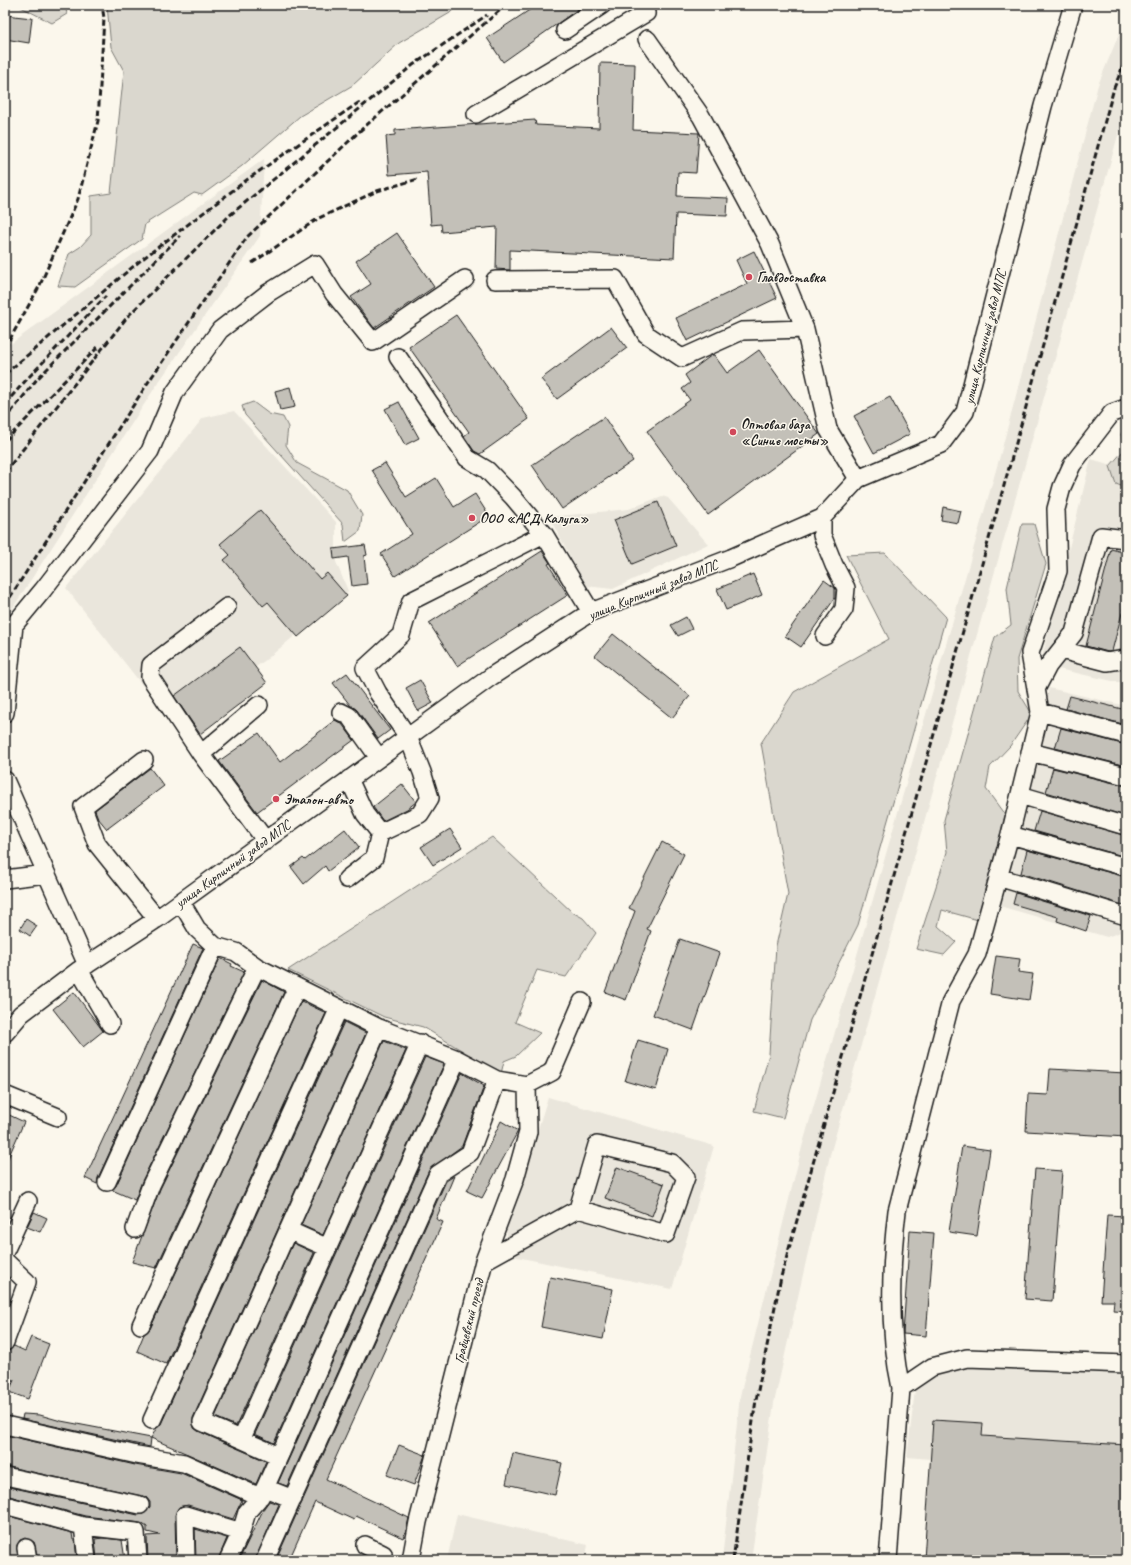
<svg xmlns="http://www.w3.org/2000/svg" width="1131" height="1565" font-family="Caveat,sans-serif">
  <rect width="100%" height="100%" fill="#fbf7ec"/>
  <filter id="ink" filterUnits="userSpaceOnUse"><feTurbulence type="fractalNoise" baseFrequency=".025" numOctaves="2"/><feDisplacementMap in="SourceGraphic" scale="8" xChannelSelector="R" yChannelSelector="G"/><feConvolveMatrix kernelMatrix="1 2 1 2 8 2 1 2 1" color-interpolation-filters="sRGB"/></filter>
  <g filter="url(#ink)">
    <path fill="#eae6dc" d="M 1126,17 L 1126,107 L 830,1155 L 774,1403 L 751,1560 L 722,1560 L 740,1396 L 802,1147 L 1000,456 L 1098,85 Z
      M 264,159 L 260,236 L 156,386 L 5,620 L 5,348 Z
      M 234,411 L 336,522 L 336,562 L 348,591 L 267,659 L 187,716 L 179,706 L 165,714 L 66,588 L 203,418 Z
      M 1091,459 L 1126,469 L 1126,684 L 1040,665 Z
      M 662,496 L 668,498 L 708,544 L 613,589 L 586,586 L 549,517 L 629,509 Z
      M 1049,688 L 1126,706 L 1126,930 L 1107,937 L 996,905 Z
      M 548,1097 L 714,1146 L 672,1289 L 512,1256 L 506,1230 Z
      M 967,1365 L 1126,1373 L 1126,1560 L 930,1459 L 907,1457 L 915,1390 L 938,1375 Z
      M 457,1514 L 588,1545 L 585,1560 L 447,1560 Z"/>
    <path fill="#dad7ce" stroke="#7b7a75" d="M 17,5 L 65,5 L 67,14 L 52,23 Z
      M 107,5 L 457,5 L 450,13 L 399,43 L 353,85 L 300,116 L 242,166 L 202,195 L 194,193 L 145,224 L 142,239 L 75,287 L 58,286 L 69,254 L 80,247 L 91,235 L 91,196 L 111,193 L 124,71 L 111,47 Z
      M 253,402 L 269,414 L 283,417 L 288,427 L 286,445 L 297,463 L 347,490 L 362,515 L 360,531 L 345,542 L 343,524 L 245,415 L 242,406 Z
      M 1126,428 L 1126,488 L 1116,484 L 1110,466 L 1124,450 L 1121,434 Z
      M 1022,524 L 1034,524 L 1046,564 L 1017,659 L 1018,691 L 1032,714 L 1010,746 L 990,767 L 986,789 L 1005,815 L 978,920 L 942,910 L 938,926 L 956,942 L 944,955 L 916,949 L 947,852 L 944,820 L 995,637 L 1011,625 L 1007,588 Z
      M 885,553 L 946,617 L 858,925 L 810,1020 L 783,1118 L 754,1111 L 769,1054 L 776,946 L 788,894 L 761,743 L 794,692 L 889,639 L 846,555 Z
      M 492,837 L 572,912 L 583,918 L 596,933 L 566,977 L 537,970 L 515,1022 L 540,1033 L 516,1056 L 504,1061 L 501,1074 L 423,1027 L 384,1017 L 288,970 Z"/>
    <path fill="#c3c0b8" stroke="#1c1c1c" d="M 537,5 L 584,5 L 503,62 L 487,38 Z
      M 5,15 L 32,18 L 29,43 L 5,39 Z
      M 600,63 L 635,64 L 633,130 L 699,133 L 696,173 L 678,172 L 677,196 L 728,198 L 727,216 L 676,214 L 674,258 L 510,250 L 510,270 L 496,269 L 497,227 L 442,232 L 441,224 L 431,225 L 427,172 L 389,175 L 386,136 L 395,135 L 395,130 L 535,120 L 536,125 L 599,128 Z
      M 397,233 L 434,287 L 374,328 L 351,297 L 371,284 L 356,261 Z
      M 754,251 L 777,298 L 687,341 L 676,318 L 747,284 L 736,260 Z
      M 456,315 L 529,419 L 480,454 L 474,451 L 464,436 L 469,432 L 409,347 Z
      M 611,327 L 627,348 L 557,399 L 541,379 Z
      M 759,350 L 819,434 L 708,515 L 647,431 L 690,400 L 682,389 L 690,383 L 685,375 L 712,355 L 714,355 L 727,373 Z
      M 290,387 L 295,407 L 280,410 L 275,391 Z
      M 890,397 L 910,434 L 874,453 L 854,416 Z
      M 399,402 L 419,438 L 405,445 L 385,409 Z
      M 604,417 L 633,461 L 562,509 L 532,465 Z
      M 385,463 L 406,497 L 436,478 L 454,507 L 475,494 L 489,516 L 395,576 L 381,554 L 412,534 L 372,470 Z
      M 658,502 L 676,546 L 632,564 L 614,520 Z
      M 943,507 L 961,511 L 958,523 L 941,520 Z
      M 260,510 L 320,579 L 327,573 L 347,596 L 298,637 L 268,602 L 263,606 L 224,560 L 230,555 L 220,544 Z
      M 365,545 L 367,555 L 364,556 L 367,584 L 352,586 L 348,557 L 334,559 L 333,549 Z
      M 1111,549 L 1126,553 L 1126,598 L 1112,651 L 1108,652 L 1086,646 Z
      M 542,551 L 550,563 L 548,564 L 568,595 L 457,666 L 429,623 Z
      M 753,574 L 762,595 L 726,610 L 717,589 Z
      M 824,580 L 835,588 L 835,598 L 801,647 L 785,636 Z
      M 686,617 L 692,629 L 678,636 L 671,625 Z
      M 613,634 L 690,696 L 672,718 L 595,656 Z
      M 240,647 L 267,683 L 200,734 L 174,696 Z
      M 347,673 L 390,730 L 378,739 L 357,710 L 350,705 L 333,683 Z
      M 420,680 L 433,703 L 418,711 L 406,688 Z
      M 1070,696 L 1126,710 L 1126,725 L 1066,709 Z
      M 335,720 L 342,724 L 354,740 L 257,812 L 219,761 L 259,733 L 280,762 Z
      M 1061,728 L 1126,745 L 1126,766 L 1055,748 Z
      M 150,768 L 164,786 L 107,829 L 98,818 L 95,810 Z
      M 1053,768 L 1126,786 L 1126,816 L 1046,792 Z
      M 402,784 L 416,802 L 407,809 L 383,821 L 373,807 Z
      M 1040,811 L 1126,836 L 1126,857 L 1034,831 Z
      M 345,829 L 359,847 L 328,871 L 325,866 L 304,884 L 291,867 L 303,858 L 305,860 Z
      M 450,829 L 462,847 L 433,865 L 421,847 Z
      M 662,842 L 684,854 L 647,929 L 651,931 L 626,1000 L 605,992 L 635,911 L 629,908 Z
      M 1027,850 L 1126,877 L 1126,906 L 1021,873 Z
      M 1016,893 L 1091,916 L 1086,931 L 1057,921 L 1058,917 L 1013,904 Z
      M 26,919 L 37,926 L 30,936 L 20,929 Z
      M 680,939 L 720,953 L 693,1030 L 653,1015 Z
      M 193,944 L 203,948 L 98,1178 L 97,1184 L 85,1178 Z
      M 996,956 L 1020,959 L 1018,972 L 1033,974 L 1029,1000 L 990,994 Z
      M 220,958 L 232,964 L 231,966 L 244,972 L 142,1181 L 135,1200 L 112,1190 L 116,1186 Z
      M 262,980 L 284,992 L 156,1268 L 132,1262 L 160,1189 Z
      M 74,992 L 103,1031 L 83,1047 L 53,1009 Z
      M 301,1001 L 326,1013 L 166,1364 L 137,1351 L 144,1334 L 150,1329 Z
      M 344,1022 L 366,1033 L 193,1418 L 194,1428 L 198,1431 L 266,1461 L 256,1484 L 151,1438 L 156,1429 L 161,1424 Z
      M 638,1040 L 668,1049 L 656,1090 L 625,1081 Z
      M 384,1041 L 406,1050 L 323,1235 L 301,1225 Z
      M 425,1057 L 444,1064 L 274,1443 L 255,1434 Z
      M 1050,1069 L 1126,1073 L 1126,1137 L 1026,1131 L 1028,1094 L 1048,1095 Z
      M 462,1073 L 484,1086 L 462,1146 L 429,1170 L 287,1486 L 278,1483 Z
      M 5,1113 L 24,1122 L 5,1165 Z
      M 501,1121 L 518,1131 L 482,1198 L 467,1191 Z
      M 962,1146 L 990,1150 L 977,1236 L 949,1232 Z
      M 617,1167 L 664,1184 L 652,1216 L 605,1198 Z
      M 1035,1169 L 1062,1171 L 1052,1301 L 1025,1299 Z
      M 454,1176 L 436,1219 L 443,1222 L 326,1479 L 409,1518 L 406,1531 L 403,1538 L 356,1516 L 354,1520 L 315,1502 L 289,1560 L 276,1560 L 446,1181 Z
      M 34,1212 L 47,1218 L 40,1232 L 27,1227 Z
      M 1107,1215 L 1126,1216 L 1126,1311 L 1113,1310 L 1114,1301 L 1101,1301 Z
      M 910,1231 L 934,1233 L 926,1336 L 903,1334 Z
      M 293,1243 L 314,1253 L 236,1426 L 215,1417 Z
      M 550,1277 L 613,1289 L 603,1339 L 541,1327 Z
      M 31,1337 L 49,1344 L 28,1399 L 9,1392 L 14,1380 L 5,1376 L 5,1355 L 14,1346 L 25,1351 Z
      M 23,1414 L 40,1415 L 61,1421 L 151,1438 L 150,1447 L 22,1419 Z
      M 933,1420 L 983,1423 L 982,1436 L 1126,1445 L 1126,1560 L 924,1560 Z
      M 5,1435 L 135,1465 L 181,1473 L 242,1500 L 233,1519 L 188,1505 L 179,1507 L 175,1515 L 176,1560 L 148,1560 L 147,1536 L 160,1535 L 147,1532 L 147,1527 L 141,1523 L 85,1516 L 5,1495 L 5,1486 L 138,1515 L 143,1514 L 150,1507 L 150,1502 L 146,1497 L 5,1466 Z
      M 399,1445 L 425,1455 L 414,1485 L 387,1475 Z
      M 513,1453 L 562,1463 L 555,1495 L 506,1484 Z
      M 269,1501 L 279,1504 L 255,1560 L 239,1560 L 264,1508 Z
      M 5,1515 L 72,1533 L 73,1540 L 75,1540 L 77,1560 L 38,1560 L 34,1542 L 25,1538 L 20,1540 L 17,1545 L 18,1560 L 5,1560 Z
      M 195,1529 L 227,1538 L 218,1560 L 196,1560 Z
      M 103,1538 L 122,1540 L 125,1560 L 97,1560 L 95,1539 Z"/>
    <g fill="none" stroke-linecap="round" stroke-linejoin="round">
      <defs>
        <path id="minor" d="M 565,30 L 602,5
          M 647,39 L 701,116 L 770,244 L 805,329 L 828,429 L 858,479
          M 476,114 L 646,13 L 644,5
          M 495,280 L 615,279 L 646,334 L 682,358 L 742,331 L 805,329
          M 398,357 L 467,458 L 487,470 L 513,497 L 544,534 L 591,612
          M 1126,408 L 1112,413 L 1072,465 L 1062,487 L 1056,509 L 1058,571 L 1030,653 L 1040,712 L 1010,835 L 977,954 L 951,1001 L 897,1211 C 890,1270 888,1330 901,1388 L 932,1367 L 967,1358 L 1126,1364
          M 822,518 L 822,535 L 834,565 L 846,588 L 844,609 L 825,636
          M 227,607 L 151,665 L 150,677 L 201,754 L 266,841
          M 1061,650 L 1107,662 L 1126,659
          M 1036,689 L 1048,666 L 1074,633 L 1101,536 L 1126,539
          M 341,712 L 349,716 L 379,758
          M 1040,712 L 1126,735
          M 5,713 L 14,625 L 43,590 L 150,451 L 175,392 L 220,330 L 268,293 L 315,264 L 334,294 L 373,342 L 465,279
          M 1030,752 L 1126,776
          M 201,754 L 259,705
          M 144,760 L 83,807 L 97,844 L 157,919
          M 349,779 L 365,814 L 380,833 L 420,814 L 430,798 L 422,772 L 408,737 L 378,693 L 365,668 L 401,635 L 411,601 L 544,534
          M 5,780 L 87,965
          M 1020,795 L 1126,826
          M 1010,835 L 1126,867
          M 998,877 L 1126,916
          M 5,879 L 46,874
          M 347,879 L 374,858 L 380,833
          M 181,902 L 197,929 L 215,946 L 236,952 L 257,967 L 379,1028 L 457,1059 L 497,1080 L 470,1153 L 438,1174 L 265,1560
          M 79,970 L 110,1024
          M 5,1033 L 21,1014 L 79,970 L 157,919 L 492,676 L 591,612 L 731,558 L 822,518 L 858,479 L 941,444 L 965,412 L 1043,106 L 1073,5
          M 497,1080 L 527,1085 L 552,1072 L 582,1002
          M 5,1095 L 58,1117
          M 107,1182 L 215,946
          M 135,1229 L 151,1185 L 257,967
          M 288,1230 L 328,1248
          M 5,1251 L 28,1201
          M 5,1261 L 27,1282 L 5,1342
          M 484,1261 L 578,1209 L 597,1145 L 672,1163 L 686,1177 L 666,1234 L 578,1209
          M 141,1325 L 297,987
          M 152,1420 L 339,1008
          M 5,1425 L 137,1455 L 184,1463 L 260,1497
          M 242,1438 L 420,1043
          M 279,1456 L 202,1422 L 379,1028
          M 5,1476 L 140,1505
          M 265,1488 L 293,1499
          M 5,1505 L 83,1526 L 87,1560
          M 83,1526 L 136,1532 L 138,1560
          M 365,1545 L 383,1554 L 383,1560
          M 26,1548 L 28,1560
          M 186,1560 L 185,1515 L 241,1532
          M 228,1560 L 241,1532 L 247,1512 L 260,1497 L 265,1488 L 457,1059
          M 411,1560 L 418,1522 L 484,1261 L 515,1179 L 528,1132 L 527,1085
          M 888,1560 L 901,1388"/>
      </defs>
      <use href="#minor" stroke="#1c1c1c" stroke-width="20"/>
      <use href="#minor" stroke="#fbf7ec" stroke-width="17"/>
      <path stroke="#1c1c1c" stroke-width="3" stroke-dasharray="6 3" stroke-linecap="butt" d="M 252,263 L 319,218 L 377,191 L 418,179
        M 5,348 L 40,285 L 78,199 L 98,121 L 104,18 L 102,5
        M 5,374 L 141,260 L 248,179 L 361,101
        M 5,404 L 27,379 L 106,296
        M 5,420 L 37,379 L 180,236
        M 5,441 L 98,347
        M 5,472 L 128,316 L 230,215 L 413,65 L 487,15
        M 5,605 L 147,384 L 247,237 L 362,129 L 506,5
        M 733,1560 L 756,1400 L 781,1277 L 1016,443 L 1114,88 L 1126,59"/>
    </g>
  </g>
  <g fill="#d1495b" stroke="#fbf7ec" stroke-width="1.5">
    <circle cx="749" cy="277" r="4"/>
    <circle cx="733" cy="432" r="4"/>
    <circle cx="472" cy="518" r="4"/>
    <circle cx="276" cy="799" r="4"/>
  </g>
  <g text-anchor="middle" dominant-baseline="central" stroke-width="3" stroke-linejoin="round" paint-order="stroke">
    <g font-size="14" font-weight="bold" fill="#1c1c1c" stroke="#fbf7ec" text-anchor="start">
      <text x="757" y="277">Главдоставка</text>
      <text x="741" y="424">Оптовая база<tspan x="741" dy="16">«Синие мосты»</tspan></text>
      <text x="480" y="518">ООО «АСД Калуга»</text>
      <text x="284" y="799">Эталон-авто</text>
    </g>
    <g font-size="14" fill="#1c1c1c" stroke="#fbf7ec">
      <text transform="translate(985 337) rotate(-76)">улица Кирпичный завод МПС</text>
      <text transform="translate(653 590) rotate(-22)">улица Кирпичный завод МПС</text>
      <text transform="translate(233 864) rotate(-36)">улица Кирпичный завод МПС</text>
      <text transform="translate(469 1321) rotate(-76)">Грабцевский проезд</text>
    </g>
  </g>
  <rect width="1131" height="1565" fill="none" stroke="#fbf7ec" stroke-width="20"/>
  <rect x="10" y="10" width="1111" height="1545" fill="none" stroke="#1c1c1c" stroke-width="1.5" filter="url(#ink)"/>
</svg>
